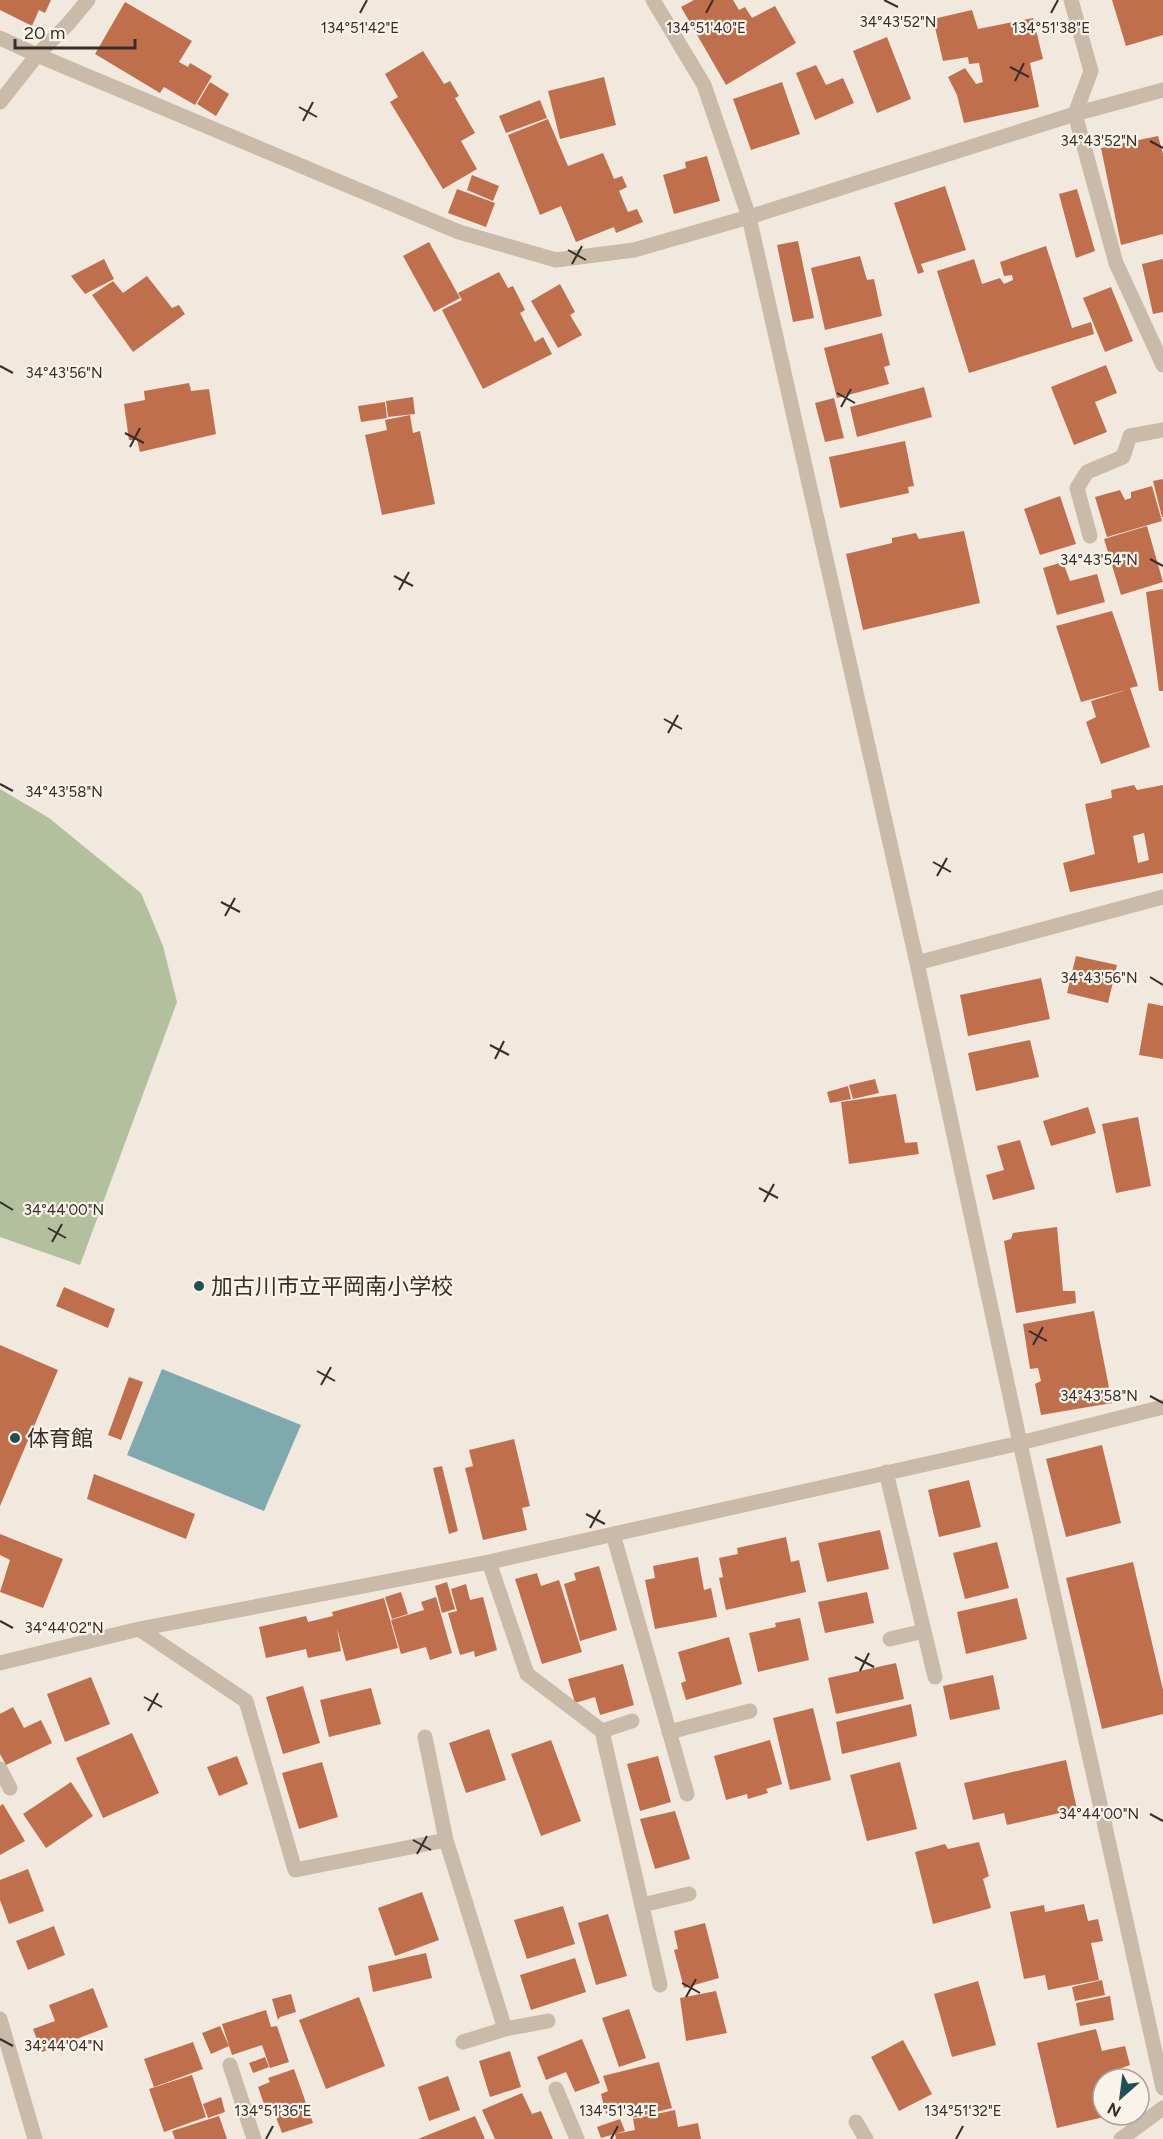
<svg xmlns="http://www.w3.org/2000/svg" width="1163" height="2139" font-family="Figtree,'Noto Sans JP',sans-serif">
  <rect width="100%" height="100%" fill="#f1e9de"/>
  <path fill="#b3c09e" d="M 0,789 L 49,818 L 141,893 L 163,946 L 177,1002 L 80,1265 L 0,1237 Z"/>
  <path fill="#7ea9ad" d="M 162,1369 L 301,1425 L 264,1511 L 127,1455 Z"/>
  <path fill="#c06f4d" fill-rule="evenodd" d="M 0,0 L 51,0 L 45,13 L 39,10 L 32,26 L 0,10 Z
    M 694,0 L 733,0 L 739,10 L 745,7 L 752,18 L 775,6 L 796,43 L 726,85 L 681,7 Z
    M 1112,0 L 1163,0 L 1163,35 L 1126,46 Z
    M 125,2 L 192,41 L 179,62 L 188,67 L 190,63 L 212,76 L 195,105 L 164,87 L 160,93 L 95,54 Z
    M 972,10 L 978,29 L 1033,18 L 1043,59 L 1030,63 L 1039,107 L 964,123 L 957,95 L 948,77 L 965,68 L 976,84 L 983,82 L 979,63 L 969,64 L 968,57 L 943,61 L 933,19 Z
    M 887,37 L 911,99 L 877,113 L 853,51 Z
    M 423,51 L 444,84 L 450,81 L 459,96 L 455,98 L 475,133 L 461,141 L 477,169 L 443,189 L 390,102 L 398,97 L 385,74 Z
    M 816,65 L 826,85 L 843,78 L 854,103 L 815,120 L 796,73 Z
    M 604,77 L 616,125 L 560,139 L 548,91 Z
    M 210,82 L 229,94 L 216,116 L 197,104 Z
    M 782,82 L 800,134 L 751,150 L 733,99 Z
    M 540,100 L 547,118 L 506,133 L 499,116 Z
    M 548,119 L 568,166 L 603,153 L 614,179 L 622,176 L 627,187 L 619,191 L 628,212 L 637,209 L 643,222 L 616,233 L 614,227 L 576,242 L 561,206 L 540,215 L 508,135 Z
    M 1158,136 L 1163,154 L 1163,234 L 1121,245 L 1101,148 Z
    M 707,156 L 720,201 L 674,214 L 663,175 L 686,168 L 685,162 Z
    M 472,175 L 499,186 L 493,201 L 467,190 Z
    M 945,186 L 966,250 L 921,264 L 924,272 L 918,274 L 894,203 Z
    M 457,189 L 495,203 L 486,227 L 448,213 Z
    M 1077,189 L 1095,251 L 1076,258 L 1059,194 Z
    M 798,241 L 814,318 L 793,322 L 777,245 Z
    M 429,242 L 460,298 L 434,312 L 403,256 Z
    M 1046,246 L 1072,328 L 1091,322 L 1094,334 L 969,373 L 937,271 L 974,259 L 982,284 L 1000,278 L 1004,284 L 1013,280 L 1012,275 L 1004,276 L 1000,262 Z
    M 860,256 L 867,280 L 874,279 L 882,316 L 825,330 L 811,268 Z
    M 104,259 L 114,279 L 85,294 L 71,276 Z
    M 1163,259 L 1163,312 L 1153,314 L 1142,264 Z
    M 499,272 L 508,288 L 513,286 L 525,310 L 520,313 L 535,342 L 543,337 L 552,354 L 483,389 L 442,310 L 462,300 L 458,293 Z
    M 147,276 L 172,308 L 179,305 L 185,314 L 133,352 L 92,295 L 113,281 L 123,293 Z
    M 560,284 L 575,312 L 570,315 L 582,335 L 558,348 L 531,301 Z
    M 1111,287 L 1133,341 L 1105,352 L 1083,298 Z
    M 882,333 L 890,365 L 884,367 L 889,384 L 837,398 L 824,348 Z
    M 1106,365 L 1117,393 L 1095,402 L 1107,432 L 1074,445 L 1051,387 Z
    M 189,383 L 191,391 L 209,389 L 216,434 L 140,452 L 137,440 L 129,440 L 124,404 L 145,400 L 144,391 Z
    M 924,387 L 932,417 L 857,437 L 850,407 Z
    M 413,397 L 415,414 L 388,417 L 386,401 Z
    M 834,398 L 844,438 L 825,442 L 815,403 Z
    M 385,402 L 387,418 L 361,422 L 358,406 Z
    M 410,415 L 413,433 L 420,431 L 435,504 L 382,515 L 365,435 L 387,430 L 385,420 Z
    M 905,441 L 914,486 L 908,487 L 909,493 L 840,508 L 829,457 Z
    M 1163,479 L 1163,517 L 1162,517 L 1153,481 Z
    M 1152,486 L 1162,521 L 1107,537 L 1095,497 L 1120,490 L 1125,500 L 1131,498 L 1131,492 Z
    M 1060,496 L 1076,544 L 1040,555 L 1024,509 Z
    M 1147,526 L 1163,582 L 1121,595 L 1104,539 Z
    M 964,531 L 980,603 L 863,630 L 846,554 L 892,543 L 892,538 L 916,533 L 919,539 Z
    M 1063,562 L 1070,581 L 1097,574 L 1105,602 L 1057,615 L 1043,568 Z
    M 1163,589 L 1163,691 L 1159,691 L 1146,592 Z
    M 1112,611 L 1138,686 L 1130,688 L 1150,747 L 1101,764 L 1086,722 L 1096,717 L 1091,701 L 1126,690 L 1081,702 L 1056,626 Z
    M 1134,785 L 1137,790 L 1163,785 L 1163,873 L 1070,892 L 1063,863 L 1095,854 L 1085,804 L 1112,798 L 1111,790 ZM 1144,833 L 1149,860 L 1138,863 L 1133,836 Z
    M 1076,956 L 1117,965 L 1108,1003 L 1067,993 Z
    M 1041,978 L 1050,1019 L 968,1036 L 960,995 Z
    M 1148,1003 L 1163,1006 L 1163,1059 L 1139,1055 Z
    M 1030,1040 L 1039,1077 L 976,1091 L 968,1053 Z
    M 875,1079 L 879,1093 L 853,1099 L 849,1085 Z
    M 848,1086 L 851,1099 L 830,1103 L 827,1092 Z
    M 896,1094 L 905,1143 L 917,1142 L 919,1154 L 849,1164 L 841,1102 Z
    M 1088,1107 L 1096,1133 L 1051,1146 L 1043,1121 Z
    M 1138,1117 L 1151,1186 L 1116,1193 L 1102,1124 Z
    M 1020,1140 L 1035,1189 L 993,1200 L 986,1175 L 1004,1170 L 997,1146 Z
    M 1057,1227 L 1063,1291 L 1075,1291 L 1076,1303 L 1016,1313 L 1004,1241 L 1011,1239 L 1013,1233 Z
    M 64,1287 L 115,1309 L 108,1328 L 56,1306 Z
    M 1094,1311 L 1112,1403 L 1041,1415 L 1035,1384 L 1041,1381 L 1038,1368 L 1030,1369 L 1023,1324 Z
    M 0,1345 L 58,1370 L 0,1506 Z
    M 129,1377 L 143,1382 L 121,1440 L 108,1435 Z
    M 514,1439 L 530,1506 L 522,1508 L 527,1530 L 483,1540 L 465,1468 L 473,1466 L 469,1450 Z
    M 1102,1445 L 1121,1523 L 1066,1537 L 1046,1459 Z
    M 442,1466 L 458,1531 L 449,1534 L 433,1468 Z
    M 94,1474 L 195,1514 L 186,1539 L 87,1499 Z
    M 969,1480 L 981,1527 L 939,1537 L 928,1490 Z
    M 880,1530 L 889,1569 L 827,1582 L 818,1543 Z
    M 0,1534 L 63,1559 L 43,1608 L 0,1592 L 10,1560 L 0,1555 Z
    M 786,1537 L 791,1562 L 799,1560 L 806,1592 L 726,1610 L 719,1578 L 723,1577 L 719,1558 L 738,1554 L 737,1548 Z
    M 997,1542 L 1009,1588 L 965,1599 L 953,1553 Z
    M 698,1557 L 704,1590 L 711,1588 L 717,1617 L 655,1629 L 645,1580 L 655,1578 L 653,1566 Z
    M 1133,1562 L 1163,1690 L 1163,1714 L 1102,1729 L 1066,1578 Z
    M 599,1566 L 617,1630 L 580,1641 L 564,1584 L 576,1580 L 574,1573 Z
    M 537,1573 L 541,1586 L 559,1580 L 582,1652 L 542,1664 L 515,1579 Z
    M 447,1582 L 455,1609 L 442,1613 L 435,1586 Z
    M 466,1584 L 470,1600 L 483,1597 L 497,1650 L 475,1657 L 474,1651 L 460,1655 L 448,1613 L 457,1611 L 451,1589 Z
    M 401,1592 L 408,1614 L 392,1619 L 385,1597 Z
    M 867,1592 L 874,1623 L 825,1633 L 818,1602 Z
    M 436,1597 L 452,1653 L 430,1660 L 426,1647 L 401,1654 L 391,1620 L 424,1610 L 421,1602 Z
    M 384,1598 L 398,1648 L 346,1661 L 337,1628 L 341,1651 L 308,1658 L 306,1649 L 266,1658 L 259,1627 L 306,1616 L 308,1622 L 333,1616 L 332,1612 Z
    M 1017,1598 L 1027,1639 L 966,1654 L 957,1612 Z
    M 800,1618 L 809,1660 L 758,1672 L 749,1633 L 776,1627 L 775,1623 Z
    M 729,1637 L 742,1684 L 686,1700 L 681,1683 L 686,1681 L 678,1652 Z
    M 896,1663 L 904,1699 L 836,1714 L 828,1678 Z
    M 623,1664 L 634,1705 L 600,1715 L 595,1697 L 575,1703 L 568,1679 Z
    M 993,1675 L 1000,1709 L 950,1720 L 943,1686 Z
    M 91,1677 L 110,1724 L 65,1742 L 47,1694 Z
    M 303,1686 L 320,1743 L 283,1754 L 266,1697 Z
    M 371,1688 L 381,1724 L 329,1737 L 320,1700 Z
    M 911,1704 L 917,1736 L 842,1754 L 836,1722 Z
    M 13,1707 L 24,1728 L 41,1720 L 52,1743 L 6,1765 L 0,1754 L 0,1714 Z
    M 813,1708 L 831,1780 L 790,1790 L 773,1718 Z
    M 489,1729 L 506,1780 L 466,1793 L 449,1743 Z
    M 132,1733 L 159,1793 L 103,1818 L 76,1758 Z
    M 551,1740 L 581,1821 L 541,1836 L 511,1754 Z
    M 770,1740 L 782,1784 L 766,1789 L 768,1793 L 748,1799 L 747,1794 L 726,1800 L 714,1756 Z
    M 237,1756 L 248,1784 L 219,1796 L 207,1767 Z
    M 658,1756 L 671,1802 L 640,1811 L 627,1764 Z
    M 1066,1760 L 1077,1809 L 1007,1825 L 1004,1813 L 973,1820 L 964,1783 Z
    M 322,1762 L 338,1817 L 299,1829 L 282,1773 Z
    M 900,1762 L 917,1829 L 867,1841 L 850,1775 Z
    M 71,1782 L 93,1816 L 46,1848 L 23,1814 Z
    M 3,1804 L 25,1841 L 0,1855 L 0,1806 Z
    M 675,1811 L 690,1859 L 655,1869 L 640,1819 Z
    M 979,1842 L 989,1876 L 983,1879 L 991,1908 L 933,1924 L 915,1852 L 945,1844 L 948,1849 Z
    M 28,1869 L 44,1911 L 9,1924 L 0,1900 L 0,1880 Z
    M 422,1892 L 439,1940 L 395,1956 L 378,1908 Z
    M 1084,1904 L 1088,1921 L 1098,1919 L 1103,1941 L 1091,1943 L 1099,1980 L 1048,1990 L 1045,1975 L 1024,1979 L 1010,1912 L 1044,1905 L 1045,1912 Z
    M 563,1906 L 575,1944 L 527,1959 L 514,1920 Z
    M 608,1914 L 627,1976 L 596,1985 L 578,1923 Z
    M 705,1923 L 719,1978 L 684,1988 L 674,1950 L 678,1949 L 674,1931 Z
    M 54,1926 L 65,1955 L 28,1970 L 16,1941 Z
    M 426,1953 L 432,1978 L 373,1992 L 368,1966 Z
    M 575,1958 L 586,1992 L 531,2010 L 520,1975 Z
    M 1102,1980 L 1105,1995 L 1075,2001 L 1072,1987 Z
    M 978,1981 L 996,2045 L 952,2057 L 934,1994 Z
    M 93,1988 L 108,2027 L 42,2052 L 33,2029 L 55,2021 L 49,2005 Z
    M 716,1991 L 727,2033 L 686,2041 L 680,1998 Z
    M 291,1994 L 296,2012 L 280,2017 L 278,2020 L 272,1999 Z
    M 1110,1996 L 1114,2020 L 1080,2026 L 1076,2003 Z
    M 359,1997 L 385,2066 L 326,2089 L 299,2020 Z
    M 629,2009 L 646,2058 L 619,2067 L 602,2018 Z
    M 266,2010 L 271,2027 L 277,2026 L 289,2062 L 270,2068 L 262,2045 L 232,2055 L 222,2024 Z
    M 220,2026 L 229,2046 L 211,2054 L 202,2033 Z
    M 1096,2029 L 1102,2051 L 1125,2046 L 1130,2065 L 1119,2069 L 1121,2079 L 1103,2079 L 1103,2115 L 1108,2116 L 1057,2128 L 1037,2043 Z
    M 582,2039 L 600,2083 L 575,2092 L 566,2072 L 546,2080 L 537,2057 Z
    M 903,2040 L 932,2094 L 899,2111 L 871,2057 Z
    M 193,2042 L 203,2069 L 154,2087 L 144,2059 Z
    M 510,2051 L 521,2087 L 490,2097 L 479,2061 Z
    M 265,2057 L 269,2067 L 253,2073 L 249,2063 Z
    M 659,2062 L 672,2108 L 633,2118 L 630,2108 L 606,2114 L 601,2094 L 608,2091 L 603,2076 Z
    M 294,2069 L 313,2123 L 282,2133 L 274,2112 L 268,2115 L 258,2087 L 270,2082 L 268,2078 Z
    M 192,2075 L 206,2117 L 164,2132 L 149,2089 Z
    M 448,2076 L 460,2110 L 429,2121 L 418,2087 Z
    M 522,2093 L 532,2114 L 541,2111 L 553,2139 L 495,2139 L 482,2110 Z
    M 221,2097 L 225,2112 L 208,2118 L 203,2104 Z
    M 675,2110 L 678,2127 L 698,2123 L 701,2139 L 616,2139 L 615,2134 L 635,2130 L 633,2119 Z
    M 219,2116 L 227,2139 L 175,2139 L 172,2131 Z
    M 475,2116 L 485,2139 L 418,2139 Z
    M 620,2119 L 625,2131 L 601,2138 L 597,2127 Z"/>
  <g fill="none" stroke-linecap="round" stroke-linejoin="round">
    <path stroke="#c9baaa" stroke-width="15" d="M 1090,536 L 1077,488 L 1087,472 L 1123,457 L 1130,436 L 1163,430"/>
    <path stroke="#c9baaa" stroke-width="15" d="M 653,0 L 704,85 L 749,217 L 917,963 L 1020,1443 L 1163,2088
      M 1071,0 L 1091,71 L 1075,114 L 1116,263 L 1163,365
      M 0,38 L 37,55 L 459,232 L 556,260 L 634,250 L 749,217 L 1075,114 L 1163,90
      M 0,102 L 37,55 L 68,24 L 88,0
      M 917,963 L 1163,897
      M 886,1472 L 935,1677
      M 613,1534 L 687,1794
      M 489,1562 L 527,1674 L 602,1731 L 660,1985
      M 139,1629 L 246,1701 L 295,1870 L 446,1840
      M 890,1639 L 924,1631
      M 0,1663 L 139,1629 L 489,1562 L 1020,1443 L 1163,1407
      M 602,1731 L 632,1721
      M 669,1732 L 750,1711
      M 425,1737 L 446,1840 L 505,2029
      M 0,1769 L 10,1788
      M 642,1905 L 689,1894
      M 0,2019 L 35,2139
      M 463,2042 L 505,2029 L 548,2021
      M 230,2065 L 254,2139
      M 556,2089 L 577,2139
      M 856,2122 L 866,2139
      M 1121,2139 L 1163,2108"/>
  </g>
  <path fill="none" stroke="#372e29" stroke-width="2" d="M 884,0 L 898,7M 360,13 L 367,0M 706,13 L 713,0M 1051,13 L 1058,0M 1010,67 L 1029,77M 1015,81 L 1024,63M 299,107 L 317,117M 303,121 L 313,102M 1150,141 L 1163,148M 568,250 L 586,260M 572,264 L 582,246M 0,366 L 13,373M 837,393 L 855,403M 841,407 L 851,389M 125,433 L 144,443M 130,447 L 140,428M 1150,559 L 1163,566M 394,576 L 413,586M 399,590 L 409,572M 664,719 L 682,729M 668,733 L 678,715M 0,784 L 13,791M 933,862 L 951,872M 937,876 L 947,858M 221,902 L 240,912M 225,916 L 235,898M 1150,977 L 1163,985M 490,1045 L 509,1055M 495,1059 L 504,1041M 759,1188 L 778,1198M 0,1202 L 13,1210M 764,1202 L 774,1184M 48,1228 L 66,1238M 52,1242 L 62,1224M 1029,1331 L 1047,1341M 1033,1345 L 1043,1327M 317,1371 L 335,1381M 321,1385 L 331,1367M 1150,1396 L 1163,1403M 586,1514 L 605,1524M 590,1528 L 600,1510M 0,1621 L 13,1628M 855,1657 L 874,1667M 860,1671 L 869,1653M 144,1697 L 162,1707M 148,1711 L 158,1693M 1150,1814 L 1163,1821M 413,1840 L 431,1850M 417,1854 L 427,1836M 682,1983 L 700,1993M 686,1997 L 696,1979M 0,2039 L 13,2046M 266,2139 L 273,2126M 611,2139 L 618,2126M 956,2139 L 963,2126"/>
  <g fill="#205057" stroke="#f9f3ea" stroke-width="2">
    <circle cx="199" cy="1286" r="6"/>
    <circle cx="15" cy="1438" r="6"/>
  </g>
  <g text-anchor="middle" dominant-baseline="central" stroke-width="4.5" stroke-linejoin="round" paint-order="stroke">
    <g font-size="22" fill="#372e29" stroke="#f9f3ea" text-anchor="start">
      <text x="211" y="1286">加古川市立平岡南小学校</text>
      <text x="27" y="1438">体育館</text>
    </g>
  </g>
  <g font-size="15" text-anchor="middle" fill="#372e29" stroke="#f9f3ea" stroke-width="4.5" stroke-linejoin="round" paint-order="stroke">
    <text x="898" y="27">34°43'52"N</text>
    <text x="360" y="33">134°51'42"E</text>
    <text x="706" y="33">134°51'40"E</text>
    <text x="1051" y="33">134°51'38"E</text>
    <text x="1099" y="146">34°43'52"N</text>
    <text x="64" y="378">34°43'56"N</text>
    <text x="1099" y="565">34°43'54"N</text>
    <text x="64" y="797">34°43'58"N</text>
    <text x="1099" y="983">34°43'56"N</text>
    <text x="64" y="1215">34°44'00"N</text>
    <text x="1099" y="1401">34°43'58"N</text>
    <text x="64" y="1633">34°44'02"N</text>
    <text x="1099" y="1819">34°44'00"N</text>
    <text x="64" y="2051">34°44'04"N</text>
    <text x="273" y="2116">134°51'36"E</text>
    <text x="618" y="2116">134°51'34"E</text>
    <text x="963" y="2116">134°51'32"E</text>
  </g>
  <g transform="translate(1121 2097) rotate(208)"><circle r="28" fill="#f9f3ea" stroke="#aba49d" stroke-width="1.5"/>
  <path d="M0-4.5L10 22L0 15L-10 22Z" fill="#205057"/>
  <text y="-9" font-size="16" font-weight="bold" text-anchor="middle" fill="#372e29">N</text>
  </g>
  <path d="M15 39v9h120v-9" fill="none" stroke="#372e29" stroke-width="3"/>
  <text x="24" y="39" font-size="18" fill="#372e29" stroke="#f9f3ea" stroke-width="4.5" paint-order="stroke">20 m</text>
</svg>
